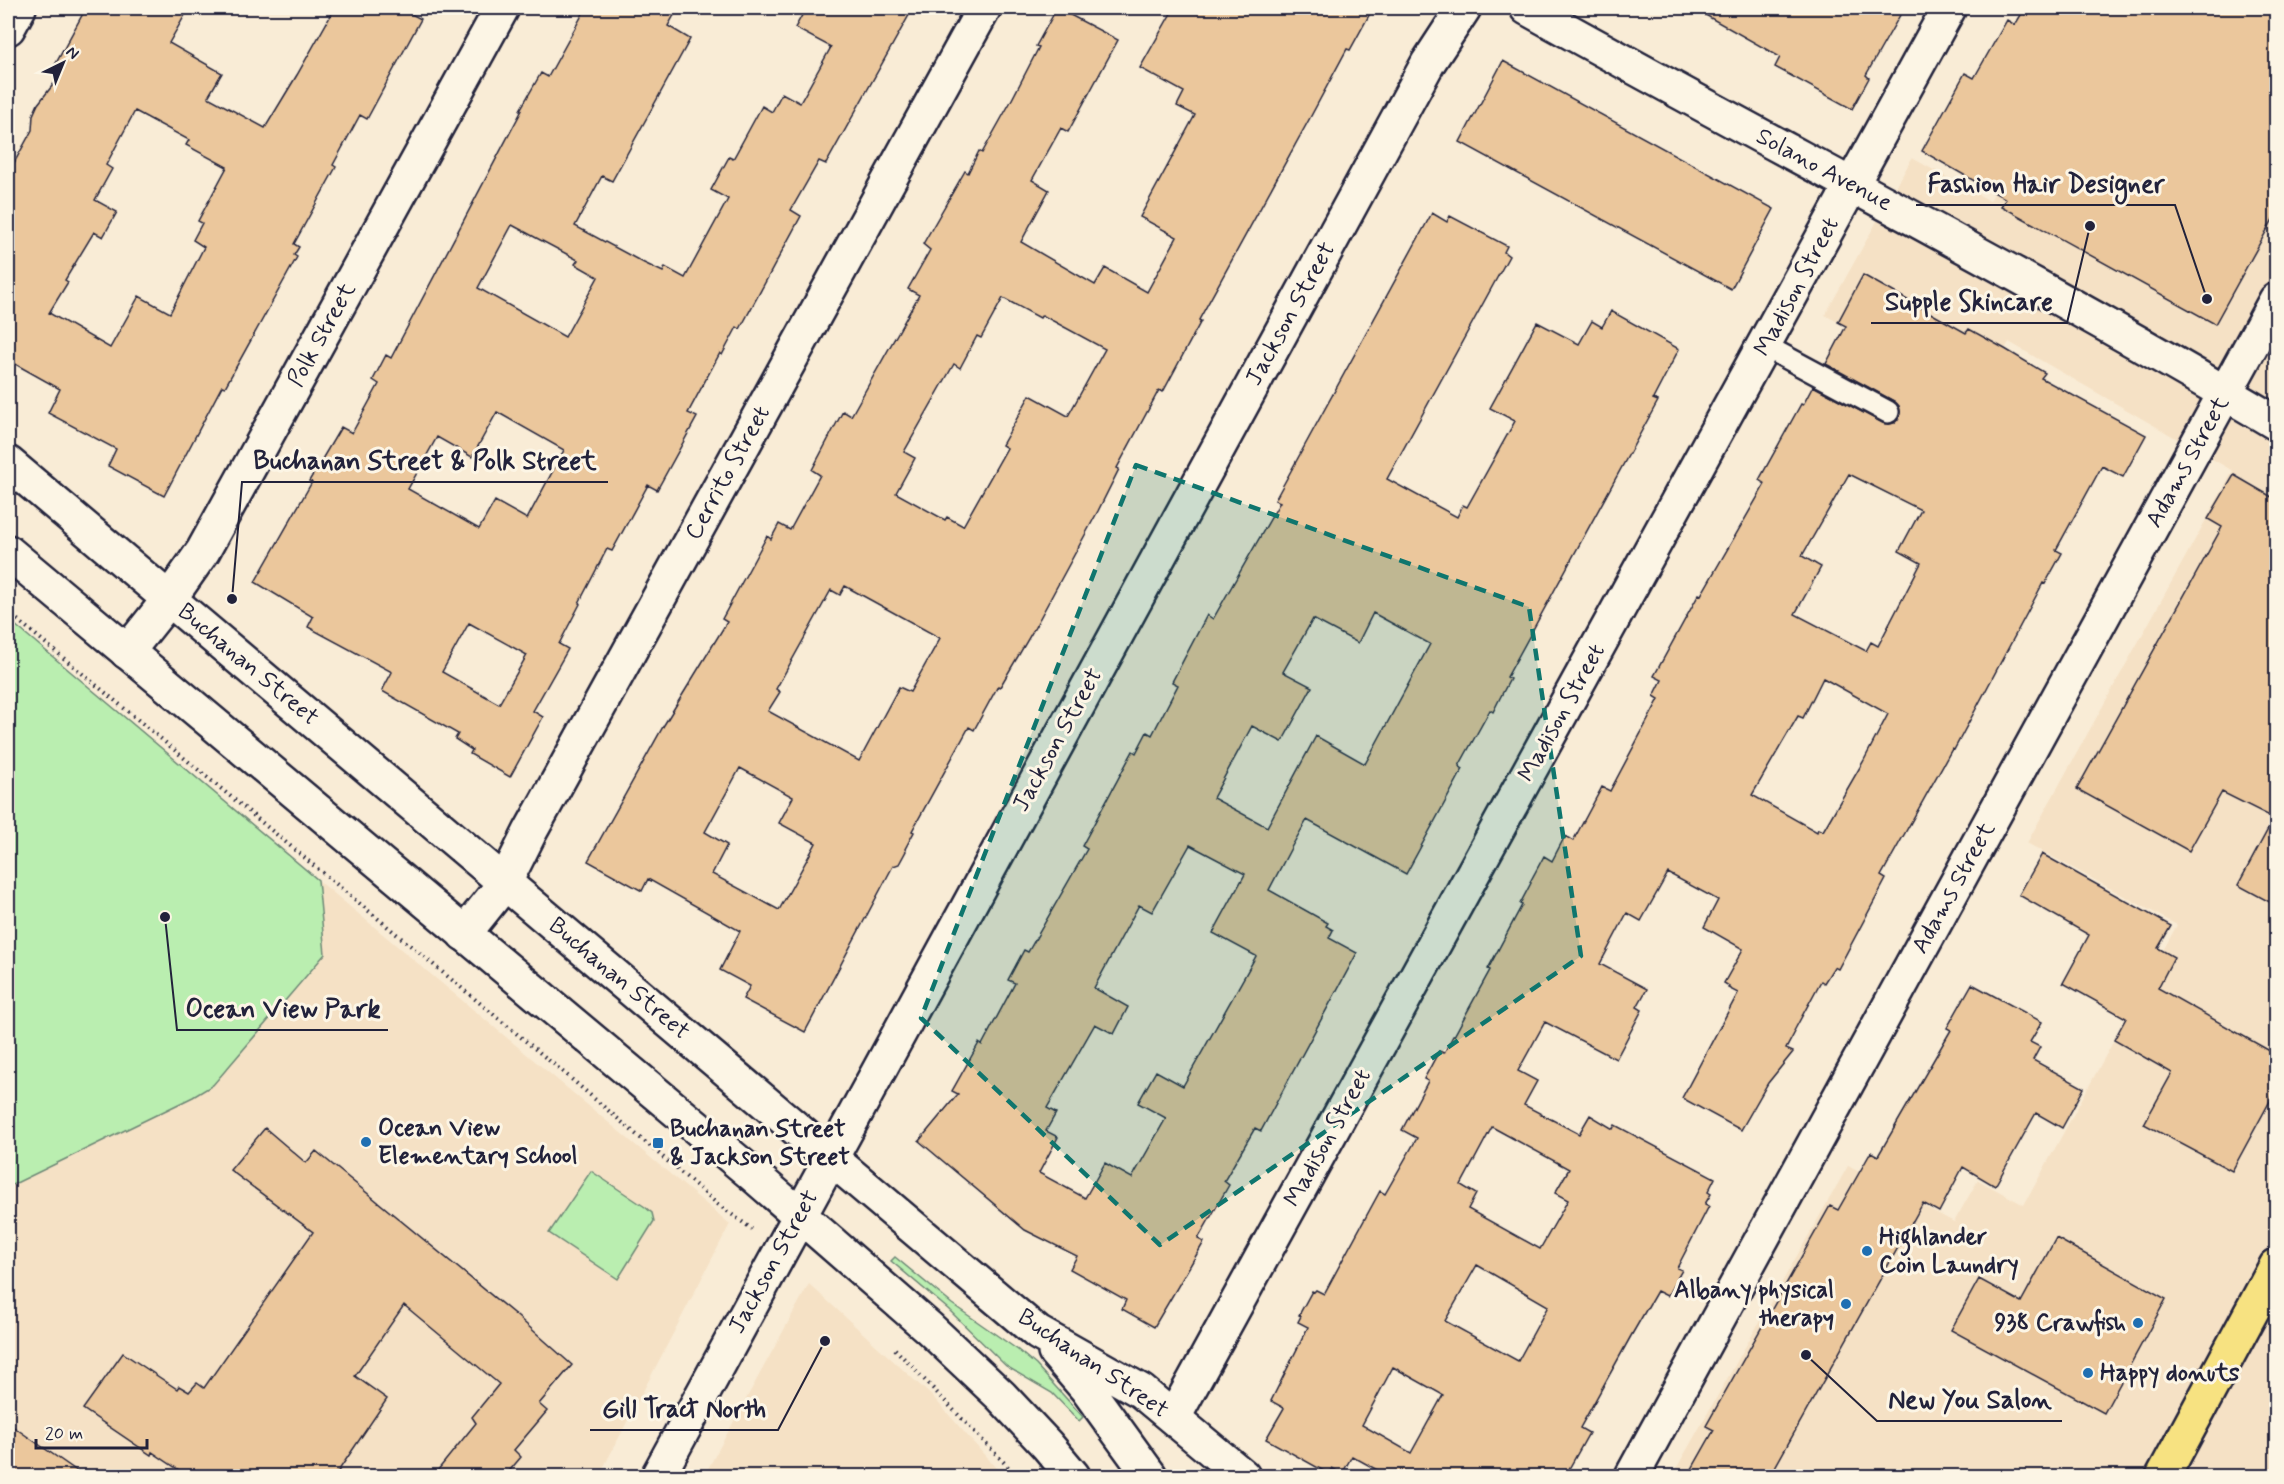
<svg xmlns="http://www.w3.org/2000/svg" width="2284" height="1484" font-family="Mynerve,sans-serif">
  <rect width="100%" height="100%" fill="#f9ecd6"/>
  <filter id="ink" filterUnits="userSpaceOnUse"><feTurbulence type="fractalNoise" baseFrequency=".0167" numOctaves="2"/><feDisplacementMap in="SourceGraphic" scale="12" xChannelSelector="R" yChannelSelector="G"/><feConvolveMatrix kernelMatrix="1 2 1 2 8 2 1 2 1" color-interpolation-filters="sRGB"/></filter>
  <g filter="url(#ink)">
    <path fill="#f5e1c5" d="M 2072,52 L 2276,165 L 2276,1476 L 1672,1476 L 1848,1166 L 1954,1222 L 1978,1180 L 2024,1205 L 2177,925 L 2027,843 L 2233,471 L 2009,342 L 1977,399 L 1825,315 L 1912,158 L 1990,201 Z
      M 318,880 L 730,1224 L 599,1476 L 8,1476 L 8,1187 L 193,1097 L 213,1085 L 325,954 Z
      M 809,1284 L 934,1398 L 1003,1476 L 704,1476 Z"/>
    <path fill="#baeeb0" stroke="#6e8876" stroke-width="1.5" d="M 8,619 L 318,880 L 325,954 L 213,1085 L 193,1097 L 8,1187 Z
      M 591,1171 L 645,1207 L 652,1213 L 654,1221 L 618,1279 L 549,1233 Z
      M 895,1257 L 952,1304 L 1018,1350 L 1036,1365 L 1083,1417 L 1079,1421 L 1052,1393 L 1006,1366 L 948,1309 L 891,1261 Z"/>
    <path fill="#ebc79c" stroke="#22223b" stroke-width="1.5" fill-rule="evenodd" d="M 86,8 L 189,8 L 169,43 L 222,73 L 208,97 L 265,128 L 297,75 L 335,8 L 400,8 L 421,19 L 367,119 L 360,115 L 333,165 L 336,167 L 294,244 L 299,247 L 294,255 L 297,257 L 225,387 L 222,386 L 164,496 L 108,466 L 116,449 L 48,413 L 60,389 L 8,360 L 8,174 L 32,130 L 33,115 L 38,104 L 63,72 L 54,67 ZM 135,111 L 189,140 L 186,145 L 227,167 L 198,221 L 202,223 L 193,240 L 204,247 L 170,313 L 139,296 L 110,348 L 49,313 L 68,282 L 65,280 L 94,232 L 103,237 L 117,212 L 95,200 L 112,169 L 106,165 Z
      M 586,8 L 678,8 L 668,26 L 690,39 L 612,181 L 602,176 L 575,226 L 644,263 L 663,272 L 665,267 L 685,278 L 728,199 L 711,190 L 729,157 L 733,159 L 762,106 L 772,112 L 782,93 L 800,103 L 831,47 L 795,28 L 806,8 L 913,8 L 826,164 L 819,161 L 791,210 L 801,216 L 740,329 L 737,327 L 722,355 L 720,353 L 688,413 L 697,417 L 657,490 L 648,485 L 612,551 L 607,549 L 579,603 L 580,604 L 559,644 L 568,649 L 533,711 L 543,717 L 510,777 L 470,754 L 472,750 L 455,739 L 458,734 L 382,691 L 392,672 L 308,627 L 313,617 L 255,582 L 312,482 L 309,481 L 341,427 L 352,433 L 379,384 L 373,380 L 386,355 L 391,358 L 522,110 L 520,110 L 541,73 L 548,77 ZM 512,225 L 578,260 L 575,264 L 598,277 L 565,337 L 478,288 ZM 497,412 L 564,450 L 527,519 L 495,501 L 479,529 L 408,489 L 437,437 L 472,457 ZM 469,623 L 527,655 L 499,704 L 442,672 Z
      M 1057,8 L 1118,40 L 1068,132 L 1061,128 L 1032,180 L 1049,190 L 1021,242 L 1095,285 L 1105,268 L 1147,292 L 1177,237 L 1140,217 L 1195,115 L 1177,106 L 1184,92 L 1140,68 L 1174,8 L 1373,8 L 1350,50 L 1347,49 L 1311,116 L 1199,320 L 1201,321 L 1163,392 L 1159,390 L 1117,468 L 1119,469 L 1098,511 L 1034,629 L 1000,687 L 998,686 L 974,730 L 969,727 L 912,831 L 914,832 L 905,849 L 906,851 L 899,864 L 893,866 L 805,1032 L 743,999 L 750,986 L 720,970 L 740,931 L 648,879 L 642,891 L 588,861 L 664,725 L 727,622 L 722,619 L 767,536 L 771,539 L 779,524 L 790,530 L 820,475 L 812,470 L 843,411 L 851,416 L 919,295 L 908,289 L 930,250 L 923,244 L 965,171 L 968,173 L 979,151 L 982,153 L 1010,103 L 1039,47 L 1036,46 ZM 1003,298 L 1040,318 L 1042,315 L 1105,349 L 1068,416 L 1030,395 L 1002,445 L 1007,448 L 963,526 L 947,517 L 945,520 L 896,493 L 915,458 L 904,452 L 954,364 L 960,368 L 977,336 L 981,338 ZM 845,586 L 940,638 L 910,692 L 899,687 L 859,761 L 768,711 L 780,692 L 776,689 L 831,590 L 840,595 ZM 740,768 L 793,797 L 779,823 L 816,843 L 779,910 L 712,874 L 727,845 L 705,832 Z
      M 1693,8 L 1904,8 L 1866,75 L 1869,78 L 1852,109 L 1775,67 L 1780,57 Z
      M 2025,8 L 2277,8 L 2277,212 L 2215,324 L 2001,206 L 2006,199 L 1922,151 L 1965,73 L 1974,78 L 2007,20 L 2015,25 Z
      M 1503,61 L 1774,209 L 1731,289 L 1460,142 Z
      M 1432,213 L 1447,222 L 1450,216 L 1507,246 L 1504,252 L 1509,256 L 1387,479 L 1457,517 L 1463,505 L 1467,507 L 1515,421 L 1490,408 L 1537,322 L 1579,344 L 1592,321 L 1602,327 L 1611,311 L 1679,349 L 1653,399 L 1658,401 L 1507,677 L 1510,679 L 1500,698 L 1493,712 L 1490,710 L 1459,766 L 1463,769 L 1406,874 L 1307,820 L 1292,846 L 1269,890 L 1328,923 L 1326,926 L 1333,930 L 1329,938 L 1357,953 L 1261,1131 L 1255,1128 L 1224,1181 L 1229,1185 L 1198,1239 L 1204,1242 L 1154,1327 L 1122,1309 L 1126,1300 L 1070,1269 L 1077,1256 L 1025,1230 L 919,1141 L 958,1094 L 952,1091 L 979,1043 L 982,1045 L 1015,983 L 1008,980 L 1024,950 L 1028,952 L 1087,849 L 1082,846 L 1133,751 L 1136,753 L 1147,732 L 1152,735 L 1178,685 L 1172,682 L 1207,615 L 1213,619 L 1280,502 L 1275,500 ZM 1373,613 L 1430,644 L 1365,764 L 1316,736 L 1267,827 L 1213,798 L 1252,726 L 1282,742 L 1312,687 L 1283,672 L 1313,619 L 1358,643 ZM 1190,845 L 1245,874 L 1213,933 L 1256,956 L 1183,1086 L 1156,1071 L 1138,1103 L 1166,1118 L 1132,1178 L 1105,1163 L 1085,1198 L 1039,1173 L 1058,1137 L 1046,1131 L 1056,1113 L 1047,1108 L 1095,1024 L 1114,1034 L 1128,1007 L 1094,988 L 1139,905 L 1152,912 Z
      M 1863,275 L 1966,333 L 1969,329 L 2005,349 L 2045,373 L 2041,378 L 2146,435 L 2123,477 L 2102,466 L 2056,550 L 2062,553 L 2045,584 L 2043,583 L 1954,750 L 1952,749 L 1881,876 L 1886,879 L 1838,969 L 1834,967 L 1824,983 L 1821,981 L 1794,1031 L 1795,1032 L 1786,1049 L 1793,1052 L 1768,1083 L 1741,1130 L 1682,1098 L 1738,993 L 1728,988 L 1729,986 L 1724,983 L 1743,949 L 1704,927 L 1718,900 L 1668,873 L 1641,921 L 1627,913 L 1600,964 L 1647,989 L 1637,1007 L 1642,1010 L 1616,1059 L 1545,1022 L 1518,1071 L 1537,1081 L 1524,1105 L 1579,1134 L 1590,1115 L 1613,1129 L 1615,1125 L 1715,1178 L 1708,1192 L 1711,1194 L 1705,1204 L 1709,1206 L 1677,1268 L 1682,1270 L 1667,1296 L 1657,1291 L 1631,1336 L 1580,1428 L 1589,1433 L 1565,1476 L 1388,1476 L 1352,1456 L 1342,1474 L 1332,1468 L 1329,1474 L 1266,1439 L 1284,1408 L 1271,1401 L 1308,1327 L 1298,1322 L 1301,1316 L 1299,1315 L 1312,1291 L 1314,1292 L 1316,1290 L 1324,1294 L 1380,1191 L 1385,1194 L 1417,1138 L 1402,1130 L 1428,1081 L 1424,1079 L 1439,1051 L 1444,1053 L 1453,1036 L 1454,1036 L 1490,970 L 1488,969 L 1522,905 L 1520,904 L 1531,883 L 1530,882 L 1544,856 L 1552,861 L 1565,836 L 1573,841 L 1602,787 L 1610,791 L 1659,699 L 1654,696 L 1662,680 L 1654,676 L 1699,594 L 1701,595 L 1765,484 L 1759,480 L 1801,404 L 1803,405 L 1813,386 L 1883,423 L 1894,423 L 1899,417 L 1899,406 L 1894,401 L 1826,364 L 1846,326 L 1838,322 ZM 1849,474 L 1921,510 L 1899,551 L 1921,563 L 1878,646 L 1871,642 L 1866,651 L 1795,614 L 1821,567 L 1802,556 ZM 1823,678 L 1888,714 L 1863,762 L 1823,831 L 1818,829 L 1817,832 L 1752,795 L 1798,716 L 1803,718 ZM 1492,1127 L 1569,1169 L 1555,1193 L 1568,1200 L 1540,1249 L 1468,1209 L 1476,1194 L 1461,1185 ZM 1477,1265 L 1548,1306 L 1518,1361 L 1445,1321 ZM 1393,1367 L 1443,1395 L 1411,1453 L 1362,1425 Z
      M 2234,475 L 2277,500 L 2277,906 L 2238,885 L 2274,818 L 2222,792 L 2189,851 L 2077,789 L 2222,527 L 2208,519 Z
      M 2042,854 L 2171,926 L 2158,948 L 2174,957 L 2158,988 L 2277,1055 L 2277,1088 L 2232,1171 L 2144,1124 L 2172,1073 L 2114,1040 L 2126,1018 L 2063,983 L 2089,935 L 2019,895 Z
      M 1972,984 L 2042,1022 L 2030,1042 L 2040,1047 L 2033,1060 L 2084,1088 L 2062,1128 L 2036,1113 L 1995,1186 L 1963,1167 L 1939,1212 L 1923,1203 L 1770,1476 L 1688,1476 L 1714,1430 L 1706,1426 L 1830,1206 L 1838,1210 L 1871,1152 L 1878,1156 L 1951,1030 L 1947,1028 Z
      M 265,1128 L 306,1163 L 316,1151 L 518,1317 L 572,1365 L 539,1404 L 547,1411 L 514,1450 L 521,1457 L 505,1476 L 433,1476 L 476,1423 L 472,1417 L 499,1384 L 404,1305 L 355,1376 L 387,1399 L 335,1476 L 188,1476 L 152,1452 L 151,1455 L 83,1409 L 123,1353 L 177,1389 L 179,1386 L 189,1392 L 197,1383 L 204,1388 L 313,1232 L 230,1170 Z
      M 2056,1238 L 2166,1299 L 2104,1413 L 1951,1330 L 1979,1279 L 2021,1302 Z
      M 8,1423 L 84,1476 L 8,1476 Z"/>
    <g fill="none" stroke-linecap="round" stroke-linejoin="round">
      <defs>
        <path id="lane" d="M 1765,346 L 1888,412"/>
        <path id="street" d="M 8,28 L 19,8
          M 127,652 L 170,598 L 203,551 L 502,8
          M 464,934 L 504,884 L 530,832 L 984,8
          M 1174,1417 L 1949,8
          M 1632,1476 L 2276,300"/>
        <path id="secondary" d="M 1527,8 C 1776,147 2031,277 2276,423
          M 8,463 L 1038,1333 L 1141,1391 L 1243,1476
          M 8,552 L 751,1173 L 929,1328 L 1001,1396 L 1047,1445 L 1073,1476
          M 1055,1352 L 1087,1389 L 1150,1476
          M 658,1476 L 1428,63 L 1464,8"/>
        <path id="primary" d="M 2163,1476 L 2276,1266"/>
      </defs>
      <use href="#lane" stroke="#22223b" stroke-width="26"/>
      <use href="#street" stroke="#22223b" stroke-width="38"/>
      <use href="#secondary" stroke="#22223b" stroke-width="38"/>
      <use href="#primary" stroke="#22223b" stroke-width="38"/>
      <path stroke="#22223b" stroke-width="4" stroke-dasharray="1.5 4.5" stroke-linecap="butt" d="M 8,612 L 569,1077 L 720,1206 L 752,1229
        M 895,1349 L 1017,1476"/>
      <use href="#lane" stroke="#fcf5e5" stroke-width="21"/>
      <use href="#street" stroke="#fcf5e5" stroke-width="33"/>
      <use href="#secondary" stroke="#fcf5e5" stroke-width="33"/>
      <use href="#primary" stroke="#f7e281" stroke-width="33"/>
    </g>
  </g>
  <path fill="#0f766e" fill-opacity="0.2" stroke="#0f766e" stroke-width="4.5" stroke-dasharray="12 8" stroke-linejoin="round" d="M 1136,465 L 1529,607 L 1581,956 L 1160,1245 L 921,1018 Z"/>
  <g fill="#1f6fb2" stroke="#fcf5e5" stroke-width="2">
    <circle cx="366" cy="1142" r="6"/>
    <rect x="652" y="1137" width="12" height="12" rx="3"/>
    <circle cx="1867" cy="1251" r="6"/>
    <circle cx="1846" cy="1304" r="6"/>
    <circle cx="2138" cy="1323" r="6"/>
    <circle cx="2088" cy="1373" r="6"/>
  </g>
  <g text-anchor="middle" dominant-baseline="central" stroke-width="6" stroke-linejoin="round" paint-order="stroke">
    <g font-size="24" fill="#22223b" stroke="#fcf5e5">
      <text transform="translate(1824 170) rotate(28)">Solano Avenue</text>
      <text transform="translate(1797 287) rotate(-62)">Madison Street</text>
      <text transform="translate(1291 314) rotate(-61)">Jackson Street</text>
      <text transform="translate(322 335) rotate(-61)">Polk Street</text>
      <text transform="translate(2188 462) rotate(-61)">Adams Street</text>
      <text transform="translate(728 473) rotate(-61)">Cerrito Street</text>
      <text transform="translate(248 665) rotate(40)">Buchanan Street</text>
      <text transform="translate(1562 713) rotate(-61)">Madison Street</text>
      <text transform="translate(1058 740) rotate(-61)">Jackson Street</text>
      <text transform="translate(1954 888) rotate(-61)">Adams Street</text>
      <text transform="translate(619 979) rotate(40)">Buchanan Street</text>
      <text transform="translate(1328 1138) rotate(-61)">Madison Street</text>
      <text transform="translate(774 1262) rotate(-61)">Jackson Street</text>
      <text transform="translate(1093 1364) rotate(34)">Buchanan Street</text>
    </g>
    <g font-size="24" font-weight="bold" fill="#22223b" stroke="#fcf5e5" text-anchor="start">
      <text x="378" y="1128">Ocean View<tspan x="378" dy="28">Elementary School</tspan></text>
      <text x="670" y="1129">Buchanan Street<tspan x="670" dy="28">&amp; Jackson Street</tspan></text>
      <text x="1879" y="1237">Highlander<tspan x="1879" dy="28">Coin Laundry</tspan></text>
      <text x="1834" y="1290" text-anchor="end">Albany physical<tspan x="1834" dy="28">therapy</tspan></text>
      <text x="2126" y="1323" text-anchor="end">938 Crawfish</text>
      <text x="2100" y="1373">Happy donuts</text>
    </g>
  </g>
  <path fill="none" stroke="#22223b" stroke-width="2" d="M2207 299L2175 205H1916M2090 226L2067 323H1871M232 599L242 482H608M165 917L177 1030H388M1806 1355L1877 1421H2062M825 1341L778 1430H590"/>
  <g fill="#22223b" stroke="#fcf5e5" stroke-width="2">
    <circle cx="2207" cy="299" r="6"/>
    <circle cx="2090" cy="226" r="6"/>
    <circle cx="232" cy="599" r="6"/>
    <circle cx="165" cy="917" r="6"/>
    <circle cx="1806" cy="1355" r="6"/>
    <circle cx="825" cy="1341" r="6"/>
  </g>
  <g font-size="26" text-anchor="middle" font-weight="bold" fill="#22223b" stroke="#fcf5e5" stroke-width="6" stroke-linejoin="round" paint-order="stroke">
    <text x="2046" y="192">Fashion Hair Designer</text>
    <text x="1969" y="310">Supple Skincare</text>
    <text x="425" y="469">Buchanan Street &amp; Polk Street</text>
    <text x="283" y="1017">Ocean View Park</text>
    <text x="1970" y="1408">New You Salon</text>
    <text x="684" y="1417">Gill Tract North</text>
  </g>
  <rect width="2284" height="1484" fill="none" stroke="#fcf5e5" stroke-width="30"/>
  <rect x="15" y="15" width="2254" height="1454" fill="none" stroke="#22223b" stroke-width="2" filter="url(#ink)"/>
  <g transform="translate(63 63) rotate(43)" stroke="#fcf5e5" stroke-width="4.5" paint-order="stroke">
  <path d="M0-4.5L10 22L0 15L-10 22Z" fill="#22223b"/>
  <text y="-9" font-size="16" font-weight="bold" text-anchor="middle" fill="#22223b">N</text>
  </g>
  <path d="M36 1439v9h111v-9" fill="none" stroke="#22223b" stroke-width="3"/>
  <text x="45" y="1439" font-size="18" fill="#22223b" stroke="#fcf5e5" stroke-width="4.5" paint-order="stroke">20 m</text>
</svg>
